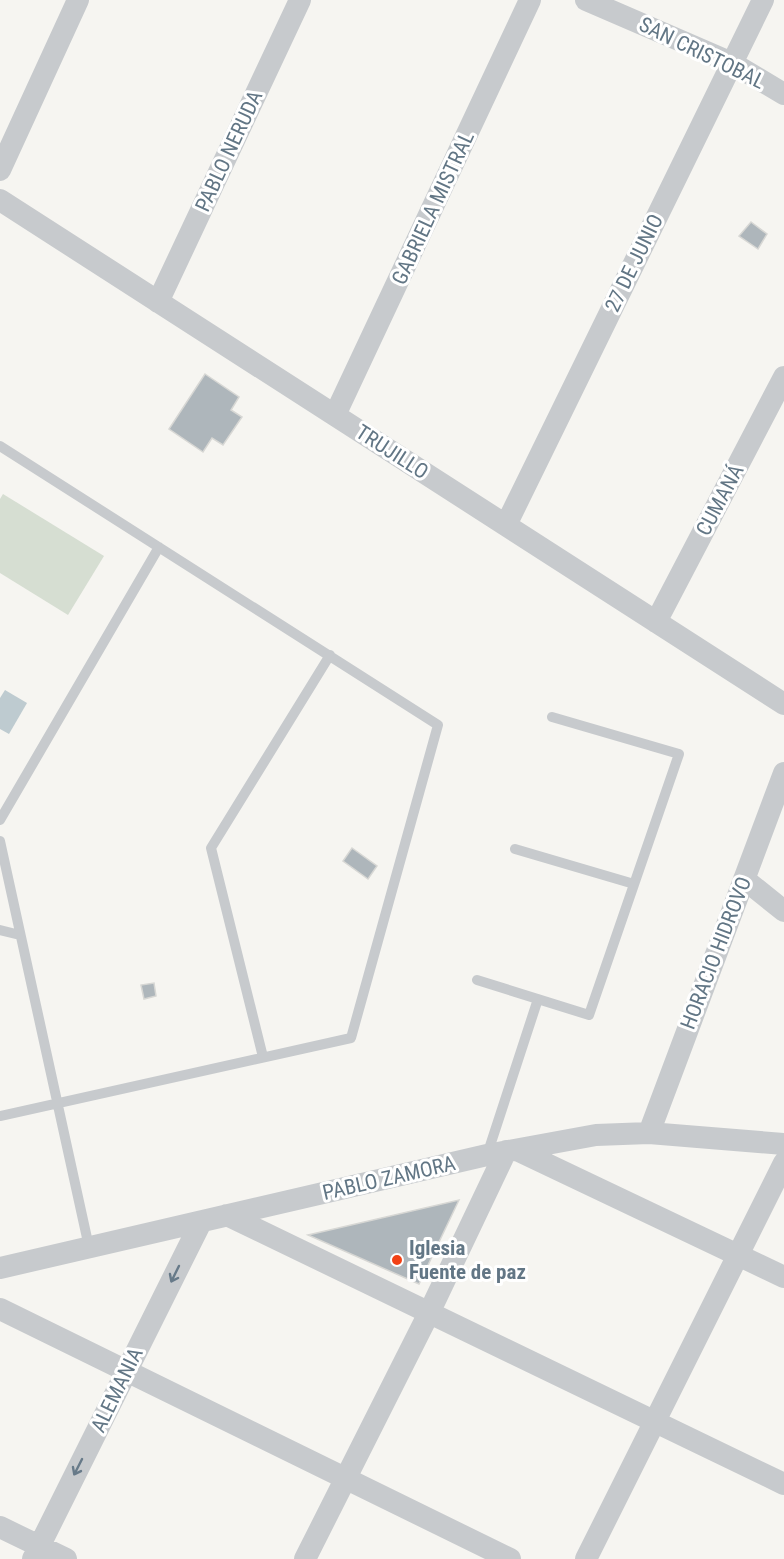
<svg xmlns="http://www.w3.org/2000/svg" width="784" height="1559" font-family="'Roboto Condensed',sans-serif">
  <rect width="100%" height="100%" fill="#f6f5f1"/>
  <path fill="#d6ded2" d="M 3,494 L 104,556 L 68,615 L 0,573 L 0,499 Z"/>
  <path fill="#becbd0" d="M 5,690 L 27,703 L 9,734 L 0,729 L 0,698 Z"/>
  <path fill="#aeb6bb" stroke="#d7d7d4" stroke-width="1.5" d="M 751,222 L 767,234 L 758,249 L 739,236 Z
    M 205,374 L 239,397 L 231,410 L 242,417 L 223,445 L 212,438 L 203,452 L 169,429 Z
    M 352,848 L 377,866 L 368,879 L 343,861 Z
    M 154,983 L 156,996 L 144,999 L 141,985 Z
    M 459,1200 L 419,1284 L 308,1235 Z"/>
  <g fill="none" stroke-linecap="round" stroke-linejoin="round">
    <path stroke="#c7cacd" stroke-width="10" d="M 0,446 L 438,725 L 351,1038 L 0,1116
      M 0,820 L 159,547
      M 0,841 L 89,1247
      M 515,849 L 634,884
      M 0,930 L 20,935
      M 477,980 L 589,1015 L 679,754 L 552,717
      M 263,1057 L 211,848 L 330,655
      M 487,1155 L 538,999"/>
    <path stroke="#c7cacd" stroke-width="22" d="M 586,0 L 732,63 L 784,94
      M 0,170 L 78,0
      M 0,200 L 784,704
      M 158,302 L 300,0
      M 335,415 L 530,0
      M 506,525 L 763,0
      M 656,622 L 784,377
      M 744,879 L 784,911
      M 649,1133 L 784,773
      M 517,1150 L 784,1277
      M 227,1215 L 784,1484
      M 0,1268 L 487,1155 L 596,1135 L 649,1133 L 784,1144
      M 0,1309 L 510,1559
      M 0,1527 L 66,1559
      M 33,1559 L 201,1222
      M 305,1559 L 429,1313 L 506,1151
      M 586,1559 L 784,1163"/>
  </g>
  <defs><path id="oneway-shaft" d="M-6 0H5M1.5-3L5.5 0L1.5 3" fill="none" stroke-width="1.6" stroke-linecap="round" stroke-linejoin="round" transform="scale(1.5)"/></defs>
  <g stroke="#677a89">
    <use href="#oneway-shaft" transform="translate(175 1274) rotate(116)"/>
    <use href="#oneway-shaft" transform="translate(78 1467) rotate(117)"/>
  </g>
  <circle fill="#f24115" stroke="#fff" stroke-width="2" cx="397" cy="1260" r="6"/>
  <g text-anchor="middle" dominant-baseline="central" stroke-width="6" stroke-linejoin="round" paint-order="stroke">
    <g font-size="21" fill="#627685" stroke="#fff">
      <text transform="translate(702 53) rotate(26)">SAN CRISTOBAL</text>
      <text transform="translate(229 151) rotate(-65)">PABLO NERUDA</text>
      <text transform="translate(433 208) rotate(-65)">GABRIELA MISTRAL</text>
      <text transform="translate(634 263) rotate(-64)">27 DE JUNIO</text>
      <text transform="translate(392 452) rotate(33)">TRUJILLO</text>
      <text transform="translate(720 500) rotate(-62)">CUMANÁ</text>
      <text transform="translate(716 953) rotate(-69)">HORACIO HIDROVO</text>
      <text transform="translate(389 1178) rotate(-13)">PABLO ZAMORA</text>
      <text transform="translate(117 1390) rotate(-64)">ALEMANIA</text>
    </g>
    <g font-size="21" font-weight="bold" fill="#627685" stroke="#fff" text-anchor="start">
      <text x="409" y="1248">Iglesia<tspan x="409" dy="24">Fuente de paz</tspan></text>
    </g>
  </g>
</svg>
